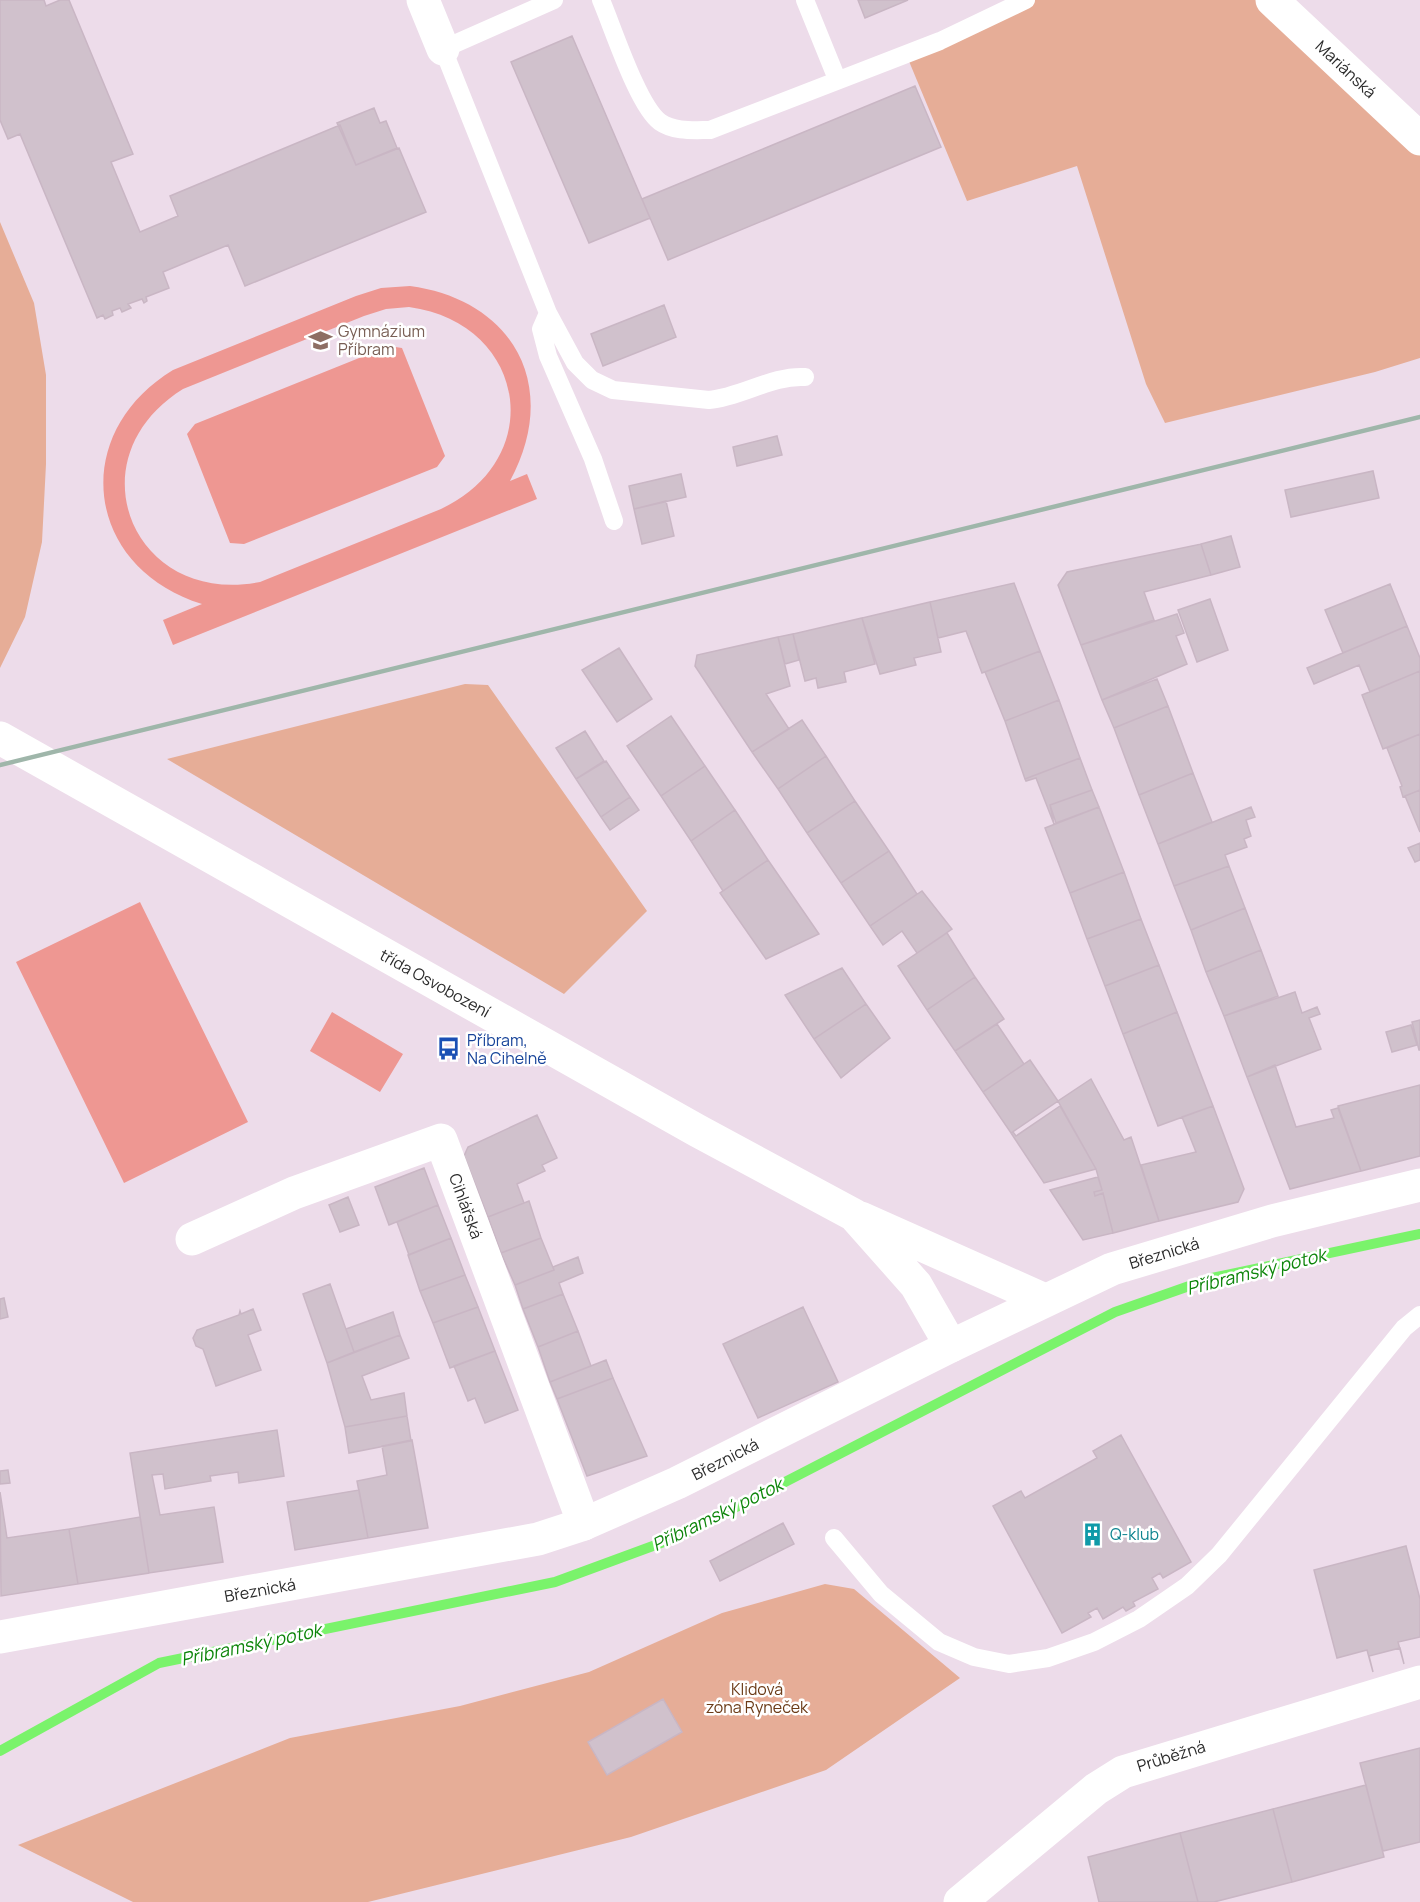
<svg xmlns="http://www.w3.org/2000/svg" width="1420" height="1902" font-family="Manrope,sans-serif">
  <rect width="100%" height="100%" fill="#eddcea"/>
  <path fill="#e6ad97" d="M 1026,0 L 1271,0 L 1420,139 L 1420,358 L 1375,372 L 1165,423 L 1146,384 L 1077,166 L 967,201 L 906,54 Z
    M 0,222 L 34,303 L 46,375 L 46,464 L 42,542 L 25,617 L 0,668 Z
    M 465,684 L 488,685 L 647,911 L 564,994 L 167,759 Z
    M 825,1584 L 854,1589 L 960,1678 L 826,1770 L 631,1837 L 368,1902 L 133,1902 L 18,1845 L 290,1738 L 460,1706 L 589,1672 L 722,1613 Z"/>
  <path fill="#ee9792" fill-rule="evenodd" d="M 410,286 C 514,300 561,387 510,481 L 527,474 L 537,499 L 173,645 L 163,620 L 202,604 C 85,568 68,434 173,370 L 356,296 L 381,288 ZM 409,307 C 526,323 549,458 441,509 L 260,582 C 132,607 72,458 183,389 L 364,316 L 386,309 Z
    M 389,346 L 402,348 L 445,456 L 437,467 L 244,544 L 230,543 L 187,434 L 195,424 Z
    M 140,902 L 248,1122 L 124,1183 L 16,962 Z
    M 332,1012 L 403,1054 L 380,1092 L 310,1051 Z"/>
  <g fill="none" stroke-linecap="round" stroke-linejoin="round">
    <path stroke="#7af36b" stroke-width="10" d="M 0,1751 L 159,1663 L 555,1582 L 680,1536 L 1115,1312 L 1212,1278 L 1420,1234"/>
  </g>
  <path fill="#d0c1cc" stroke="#c9b6c4" stroke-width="1.5" d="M 0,0 L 44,0 L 46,6 L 60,0 L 69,0 L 133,154 L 111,162 L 140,232 L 178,216 L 170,196 L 340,125 L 356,165 L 399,148 L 426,212 L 245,286 L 228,245 L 163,272 L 169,288 L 146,297 L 147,301 L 144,303 L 142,299 L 128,304 L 131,308 L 122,312 L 120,308 L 112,311 L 113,315 L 105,319 L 103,315 L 97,318 L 20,134 L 8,139 L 0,120 Z
    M 858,0 L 908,0 L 865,18 Z
    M 572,36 L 650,218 L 589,243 L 511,62 Z
    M 915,86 L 941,147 L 668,260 L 642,199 Z
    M 374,108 L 380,123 L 386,121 L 397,148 L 356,165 L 337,123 Z
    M 664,305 L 676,337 L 603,366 L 591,334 Z
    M 777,436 L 782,455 L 737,466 L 733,447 Z
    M 1373,471 L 1379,498 L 1291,517 L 1285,490 Z
    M 681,474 L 686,497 L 634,509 L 629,486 Z
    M 666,501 L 674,536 L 642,544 L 634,509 Z
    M 1231,536 L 1240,567 L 1211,575 L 1201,544 Z
    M 1201,544 L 1211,575 L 1144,592 L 1154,620 L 1081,645 L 1058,585 L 1067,572 Z
    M 1014,583 L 1040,651 L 982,673 L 966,631 L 938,638 L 930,602 Z
    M 1390,584 L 1407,626 L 1343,653 L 1325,610 Z
    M 1210,599 L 1228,650 L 1197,662 L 1178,610 Z
    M 930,602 L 941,652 L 914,658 L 916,665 L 880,674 L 862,618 Z
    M 1177,614 L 1184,633 L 1176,636 L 1187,664 L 1102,700 L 1081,645 Z
    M 862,618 L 875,664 L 844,672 L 846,682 L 818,688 L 816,678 L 805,681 L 793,634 Z
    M 1407,626 L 1420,658 L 1420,671 L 1370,692 L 1359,665 L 1314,684 L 1307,668 Z
    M 793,634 L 799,660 L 785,664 L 778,637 Z
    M 778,637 L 790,686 L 766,694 L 789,729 L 752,752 L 695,666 L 697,655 Z
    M 619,648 L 652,699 L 617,722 L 582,670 Z
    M 1040,651 L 1059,700 L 1005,721 L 985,672 Z
    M 1420,671 L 1420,734 L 1383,749 L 1362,695 Z
    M 1157,679 L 1168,706 L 1114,728 L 1102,700 Z
    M 1059,700 L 1080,758 L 1025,779 L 1005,721 Z
    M 1168,706 L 1193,773 L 1139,795 L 1114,728 Z
    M 671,716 L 705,766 L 661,796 L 627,746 Z
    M 802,720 L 826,756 L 778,789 L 752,752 Z
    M 585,731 L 604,761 L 576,779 L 556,748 Z
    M 1420,734 L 1420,790 L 1403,797 L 1400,787 L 1402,786 L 1387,748 Z
    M 826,756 L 855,801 L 807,833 L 778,789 Z
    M 1080,758 L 1092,790 L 1050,805 L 1054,824 L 1036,778 L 1026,781 L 1025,779 Z
    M 606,761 L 630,797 L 601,817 L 576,779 Z
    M 705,766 L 735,810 L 691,841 L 661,796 Z
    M 1193,773 L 1212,822 L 1158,844 L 1139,795 Z
    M 1092,790 L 1099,807 L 1056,823 L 1050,805 Z
    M 1420,790 L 1420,832 L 1405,796 Z
    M 630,797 L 639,810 L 610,830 L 601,817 Z
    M 855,801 L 889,851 L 841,883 L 807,833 Z
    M 1099,807 L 1124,872 L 1070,893 L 1045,828 Z
    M 1251,807 L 1255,817 L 1246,820 L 1251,836 L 1244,839 L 1247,847 L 1225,855 L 1229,866 L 1174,886 L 1158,844 Z
    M 735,810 L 768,860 L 723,891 L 691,841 Z
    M 1420,843 L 1420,860 L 1415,862 L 1408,848 Z
    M 889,851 L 917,894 L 870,926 L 841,883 Z
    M 768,860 L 819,934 L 766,959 L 720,893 Z
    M 1229,866 L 1245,908 L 1191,930 L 1174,886 Z
    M 1124,872 L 1141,919 L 1087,939 L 1070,893 Z
    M 922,891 L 952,929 L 917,953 L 902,931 L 883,945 L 870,926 Z
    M 1245,908 L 1261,950 L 1206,972 L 1191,930 Z
    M 1141,919 L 1159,965 L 1105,986 L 1087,939 Z
    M 947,933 L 975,977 L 927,1010 L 898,966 Z
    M 1261,950 L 1278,996 L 1224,1016 L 1206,972 Z
    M 1159,965 L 1177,1012 L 1123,1034 L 1105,986 Z
    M 842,968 L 866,1004 L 814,1039 L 785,995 Z
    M 975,977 L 1004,1019 L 955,1051 L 927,1010 Z
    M 1295,992 L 1302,1013 L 1317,1007 L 1320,1014 L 1309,1018 L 1321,1049 L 1247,1077 L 1224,1016 Z
    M 866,1004 L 890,1038 L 841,1078 L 814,1039 Z
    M 1177,1012 L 1213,1106 L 1158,1126 L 1123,1034 Z
    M 1420,1020 L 1420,1050 L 1419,1050 L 1412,1022 Z
    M 997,1024 L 1024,1064 L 983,1092 L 955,1051 Z
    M 1411,1025 L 1417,1045 L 1392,1052 L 1386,1032 Z
    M 1030,1060 L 1058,1101 L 1011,1133 L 983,1092 Z
    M 1275,1065 L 1296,1127 L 1334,1118 L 1331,1110 L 1338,1108 L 1361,1171 L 1290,1189 L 1247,1077 Z
    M 1091,1079 L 1124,1140 L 1131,1137 L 1159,1221 L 1113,1233 L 1103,1193 L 1095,1196 L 1094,1192 L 1102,1190 L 1096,1169 L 1058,1101 Z
    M 1420,1085 L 1420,1156 L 1361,1171 L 1338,1106 Z
    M 1060,1106 L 1096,1169 L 1044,1183 L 1011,1133 L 1013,1132 L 1016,1136 Z
    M 1213,1106 L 1244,1189 L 1238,1202 L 1159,1221 L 1141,1165 L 1196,1152 L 1182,1117 Z
    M 537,1115 L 557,1158 L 542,1165 L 545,1171 L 517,1184 L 524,1203 L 488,1217 L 464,1156 L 468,1147 Z
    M 424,1168 L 438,1205 L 389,1225 L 375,1187 Z
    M 1098,1177 L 1102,1190 L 1094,1192 L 1095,1196 L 1103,1193 L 1113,1233 L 1083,1240 L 1050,1190 Z
    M 348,1197 L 359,1225 L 340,1232 L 329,1205 Z
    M 529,1201 L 541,1238 L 501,1253 L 488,1217 Z
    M 438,1205 L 451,1238 L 409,1255 L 397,1222 Z
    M 451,1238 L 465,1275 L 420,1291 L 408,1255 Z
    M 541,1238 L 554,1270 L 515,1285 L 501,1253 Z
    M 578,1257 L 583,1273 L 559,1283 L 563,1294 L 523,1309 L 515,1285 L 554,1270 L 553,1267 Z
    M 465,1275 L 478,1307 L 433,1323 L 420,1291 Z
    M 330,1284 L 354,1352 L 327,1363 L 303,1294 Z
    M 563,1294 L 578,1331 L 538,1347 L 523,1309 Z
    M 4,1298 L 8,1317 L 0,1319 L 0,1299 Z
    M 478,1307 L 495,1351 L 450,1368 L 433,1323 Z
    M 803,1307 L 838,1382 L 758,1418 L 723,1344 Z
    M 253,1309 L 261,1330 L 248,1335 L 261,1370 L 216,1386 L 203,1349 L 196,1346 L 193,1338 L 197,1330 L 239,1315 L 240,1311 L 241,1314 Z
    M 393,1312 L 400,1335 L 354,1352 L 346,1329 Z
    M 578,1331 L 591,1366 L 550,1382 L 538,1347 Z
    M 400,1335 L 409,1358 L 362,1376 L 371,1400 L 404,1393 L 407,1416 L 345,1427 L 327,1363 Z
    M 495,1351 L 518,1410 L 485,1423 L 475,1398 L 468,1401 L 454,1366 Z
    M 606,1360 L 613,1378 L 557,1399 L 550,1382 Z
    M 613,1378 L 647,1456 L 587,1476 L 557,1399 Z
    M 407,1416 L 411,1441 L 349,1453 L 345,1427 Z
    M 277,1430 L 284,1476 L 239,1483 L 238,1472 L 210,1476 L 211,1481 L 165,1489 L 163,1474 L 152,1475 L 160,1515 L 214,1507 L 223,1562 L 149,1573 L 130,1453 Z
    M 1121,1435 L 1191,1562 L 1163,1578 L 1160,1573 L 1152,1578 L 1158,1589 L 1133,1602 L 1135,1606 L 1126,1611 L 1123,1607 L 1103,1619 L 1097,1608 L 1088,1613 L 1091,1617 L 1062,1633 L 993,1506 L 1021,1491 L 1025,1498 L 1097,1458 L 1093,1451 Z
    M 412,1440 L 428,1528 L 368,1538 L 357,1481 L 387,1475 L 382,1446 Z
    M 8,1470 L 10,1483 L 0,1484 L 0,1471 Z
    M 359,1490 L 368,1538 L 295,1550 L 287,1502 Z
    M 0,1492 L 7,1538 L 69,1529 L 78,1584 L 1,1596 Z
    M 140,1517 L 149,1573 L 78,1584 L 69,1529 Z
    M 783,1523 L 794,1544 L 720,1581 L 710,1561 Z
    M 1406,1546 L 1420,1599 L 1420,1637 L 1398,1642 L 1404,1664 L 1400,1648 L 1369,1656 L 1373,1672 L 1367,1650 L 1337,1658 L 1314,1570 Z
    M 663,1699 L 682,1732 L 607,1775 L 588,1742 Z
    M 1420,1748 L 1420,1842 L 1383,1851 L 1360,1763 Z
    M 1366,1785 L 1384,1857 L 1292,1882 L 1273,1809 Z
    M 1273,1809 L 1292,1882 L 1214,1902 L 1198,1902 L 1180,1833 Z
    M 1180,1833 L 1198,1902 L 1099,1902 L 1088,1857 Z"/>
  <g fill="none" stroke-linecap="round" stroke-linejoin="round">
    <path stroke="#fff" stroke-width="18" d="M 554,0 L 443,49 L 548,313 L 575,363 L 592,380 L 613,390 L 709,400 C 742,397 772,375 805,377
      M 601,0 C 613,28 638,106 660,122 C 674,132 694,130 710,130 L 940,41 L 1026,0
      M 805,0 L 837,79
      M 548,313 L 541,329 L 548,356 L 593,459 L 614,521
      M 834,1538 L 881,1594 L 939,1642 L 974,1657 L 1009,1664 L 1048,1658 L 1094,1642 L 1139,1619 L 1187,1586 L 1219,1555 L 1404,1328 L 1420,1315"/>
    <path stroke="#fff" stroke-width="33" d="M 423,0 L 443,49
      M 1272,0 L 1420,139
      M 0,738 L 698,1131 L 854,1215 L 916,1285 L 951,1346
      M 861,1218 L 1045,1300
      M 192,1239 L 294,1193 L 441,1140 L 584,1524
      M 960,1902 L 1096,1789 L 1123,1772 L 1420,1682"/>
    <path stroke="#fff" stroke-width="33" d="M 0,1637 L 538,1539 L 584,1524 L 677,1483 L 951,1346 L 1112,1269 L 1272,1221 L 1420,1185"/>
    <path stroke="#9fb6aa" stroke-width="4.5" d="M 0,765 L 1420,417"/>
  </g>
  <defs>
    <symbol id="school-bare" viewBox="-9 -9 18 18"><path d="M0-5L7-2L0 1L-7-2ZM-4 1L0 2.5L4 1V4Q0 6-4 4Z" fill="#8d6e63" stroke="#fff" stroke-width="2.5" paint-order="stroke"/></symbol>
    <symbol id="bus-bare" viewBox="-9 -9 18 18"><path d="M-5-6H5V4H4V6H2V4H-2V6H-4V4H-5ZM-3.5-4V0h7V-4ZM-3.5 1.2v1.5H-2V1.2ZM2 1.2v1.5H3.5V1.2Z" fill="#1a4fb4" stroke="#fff" stroke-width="2.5" paint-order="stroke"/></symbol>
    <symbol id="building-bare" viewBox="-9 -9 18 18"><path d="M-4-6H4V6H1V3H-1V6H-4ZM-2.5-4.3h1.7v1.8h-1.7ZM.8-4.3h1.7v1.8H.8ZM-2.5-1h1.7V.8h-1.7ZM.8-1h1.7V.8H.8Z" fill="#0f9aa8" stroke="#fff" stroke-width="2.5" paint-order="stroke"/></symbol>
  </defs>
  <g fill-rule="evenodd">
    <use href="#school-bare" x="304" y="324" width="33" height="33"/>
    <use href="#bus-bare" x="432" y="1032" width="33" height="33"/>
    <use href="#building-bare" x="1076" y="1518" width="33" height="33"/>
  </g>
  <g text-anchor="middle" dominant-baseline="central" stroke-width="5" stroke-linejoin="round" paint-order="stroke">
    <g font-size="16" fill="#2b2b2b" stroke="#fff">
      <text transform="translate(1346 69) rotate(43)">Mariánská</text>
      <text transform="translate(435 983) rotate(29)">třída Osvobození</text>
      <text transform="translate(466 1206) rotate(70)">Cihlářská</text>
      <text transform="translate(1164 1253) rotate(-17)">Březnická</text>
      <text transform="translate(725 1459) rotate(-27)">Březnická</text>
      <text transform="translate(260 1590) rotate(-10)">Březnická</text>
      <text transform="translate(1171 1756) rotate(-17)">Průběžná</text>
    </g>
    <g font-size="16" fill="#785e54" stroke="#fff" text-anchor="start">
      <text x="338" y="331">Gymnázium<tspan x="338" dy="18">Příbram</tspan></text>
    </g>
    <g font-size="16" fill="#164399" stroke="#fff" text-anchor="start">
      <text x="467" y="1040">Příbram,<tspan x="467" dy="18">Na Cihelně</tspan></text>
    </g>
    <g font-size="16" fill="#0d838f" stroke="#fff" text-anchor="start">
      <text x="1110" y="1534">Q-klub</text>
    </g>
    <g font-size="16" fill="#6b3b17" stroke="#fff">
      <text x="757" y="1689">Klidová<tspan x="757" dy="18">zóna Ryneček</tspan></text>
    </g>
    <g font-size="18" font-style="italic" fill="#0d850a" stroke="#fff">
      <text transform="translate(1256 1271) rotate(-14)">Příbramský potok</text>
      <text transform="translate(717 1514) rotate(-26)">Příbramský potok</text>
      <text transform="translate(251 1644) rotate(-12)">Příbramský potok</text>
    </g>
  </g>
</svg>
